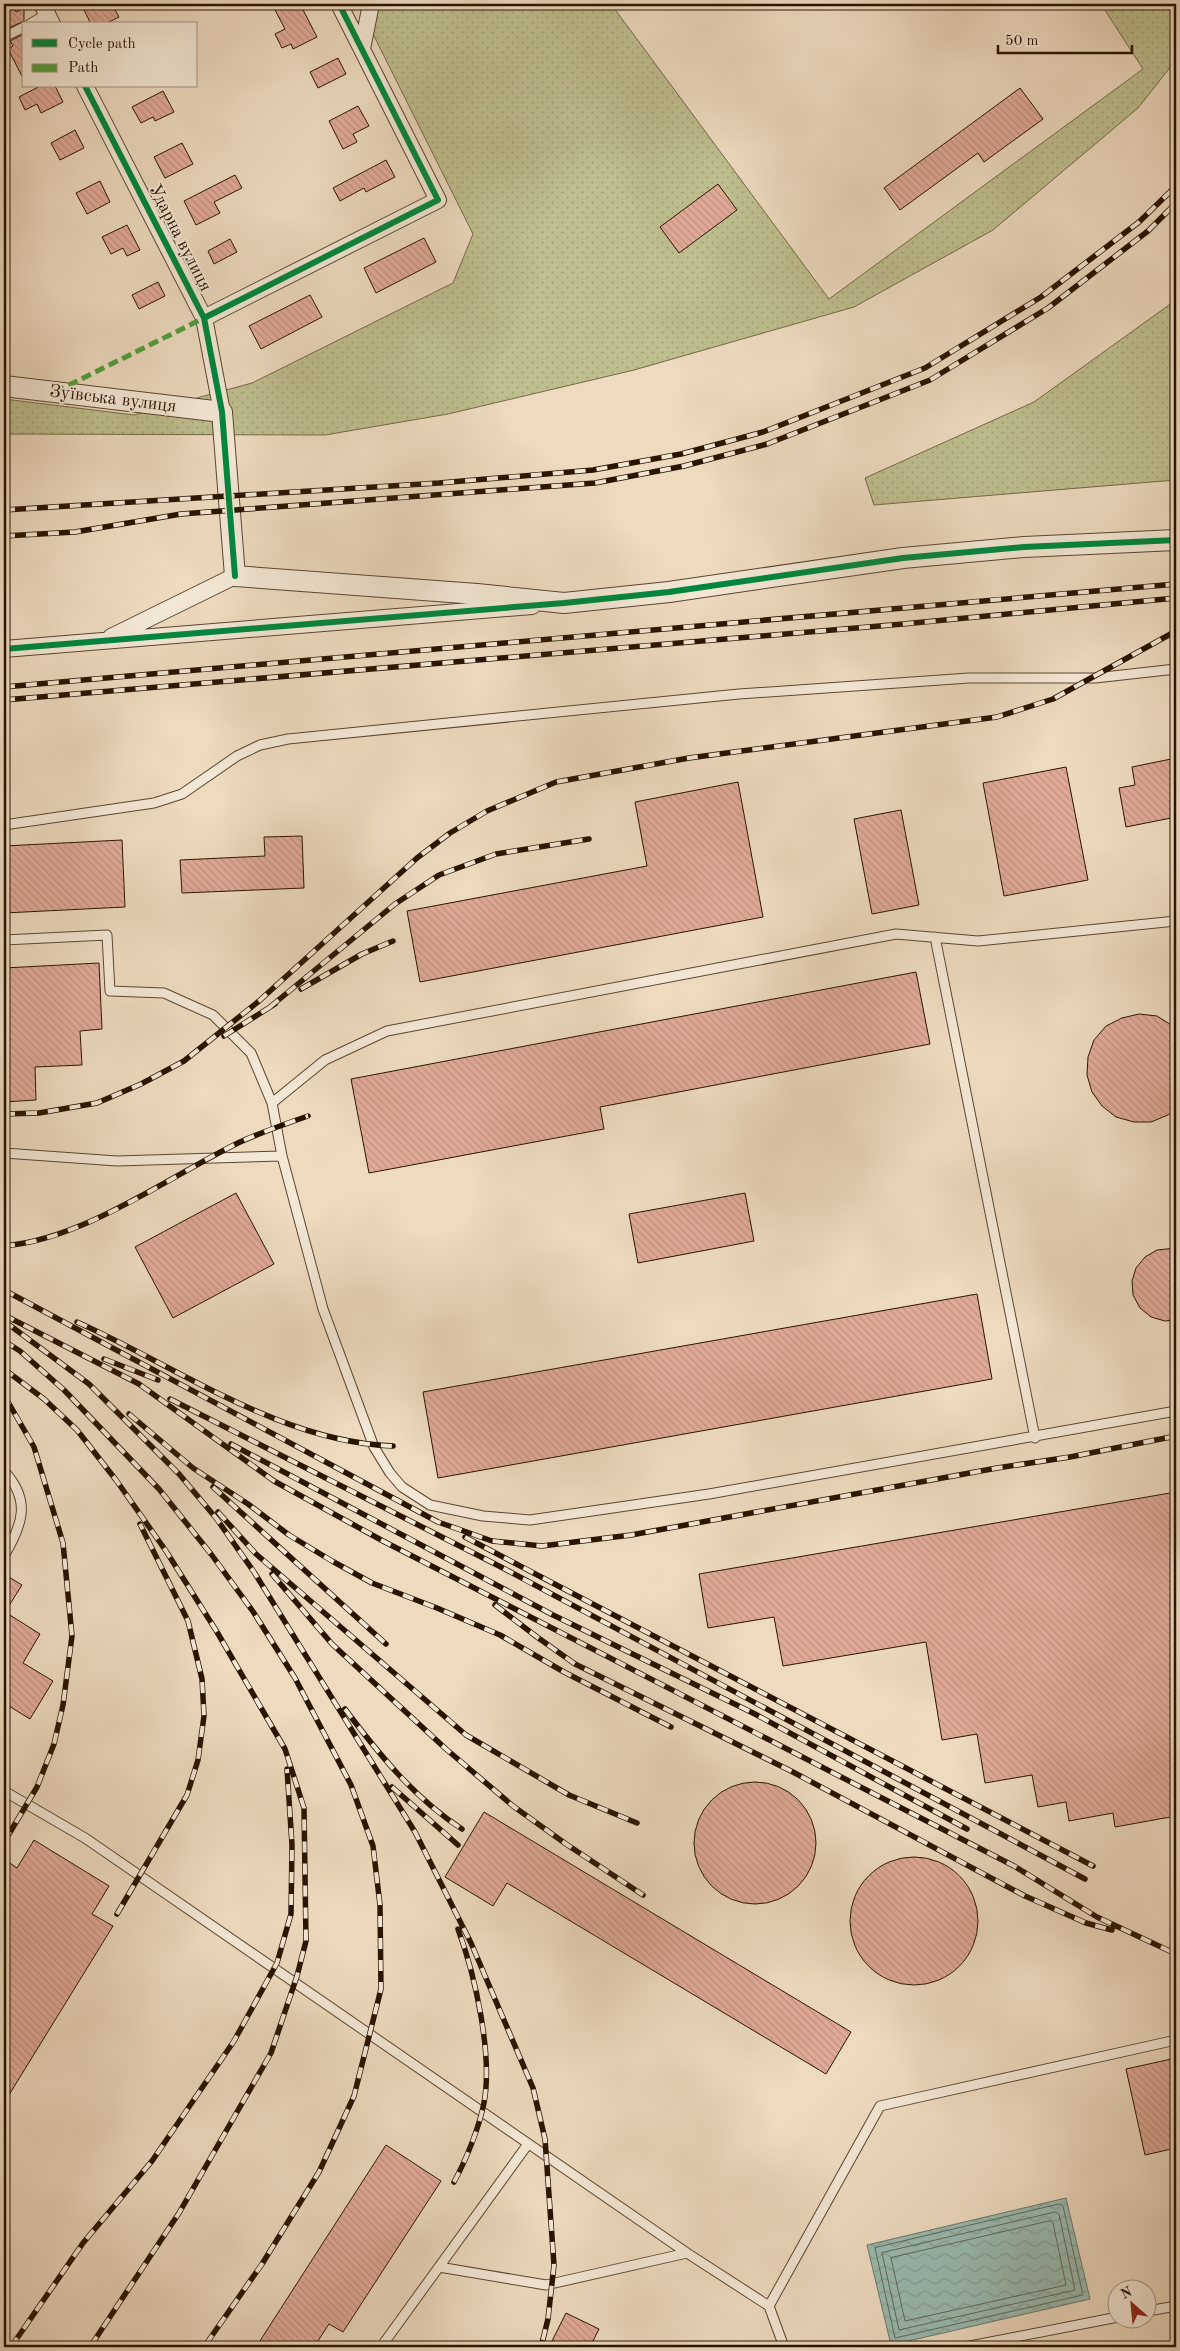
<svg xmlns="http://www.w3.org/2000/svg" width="1180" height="2351" font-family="'Old Standard TT',serif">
  <defs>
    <pattern id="grass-dots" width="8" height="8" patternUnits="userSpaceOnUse" patternTransform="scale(1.25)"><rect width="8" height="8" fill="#bebe8e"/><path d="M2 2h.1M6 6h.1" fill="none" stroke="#a3a279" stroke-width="1.8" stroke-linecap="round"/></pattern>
    <pattern id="water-waves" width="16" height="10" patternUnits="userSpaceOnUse" patternTransform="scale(1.25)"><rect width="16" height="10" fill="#99bbb1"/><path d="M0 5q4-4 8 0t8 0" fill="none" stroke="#84a096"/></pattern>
    <pattern id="building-back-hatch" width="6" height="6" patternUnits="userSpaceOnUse" patternTransform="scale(1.25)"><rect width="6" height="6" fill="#e1aa98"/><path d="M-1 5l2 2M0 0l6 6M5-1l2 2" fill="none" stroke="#c19181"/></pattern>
  </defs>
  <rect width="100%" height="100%" fill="#eddabf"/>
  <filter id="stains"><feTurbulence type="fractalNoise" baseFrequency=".004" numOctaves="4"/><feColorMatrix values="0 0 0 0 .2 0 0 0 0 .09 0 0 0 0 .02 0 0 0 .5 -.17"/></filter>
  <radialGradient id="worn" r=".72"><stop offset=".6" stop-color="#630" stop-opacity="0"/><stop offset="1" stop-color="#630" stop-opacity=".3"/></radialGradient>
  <path fill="url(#grass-dots)" stroke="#746947" d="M 358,4 L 611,4 L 829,299 L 1143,69 L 1101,4 L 1176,4 L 1176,60 L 1138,108 L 993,230 L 854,307 L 634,370 L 448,414 L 325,435 L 4,434 L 4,399 L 134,415 L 252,383 L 453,283 L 473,234 Z
    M 1176,300 L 1176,480 L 874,505 L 865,478 L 1034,402 Z"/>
  <path fill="url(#water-waves)" stroke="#6c786a" d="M 1066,2198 L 1090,2299 L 891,2345 L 867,2245 Z"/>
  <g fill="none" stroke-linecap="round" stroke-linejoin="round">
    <path stroke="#616858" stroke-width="1" d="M 1060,2204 L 1063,2206 L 1083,2295 L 895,2338 L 875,2248 Z
      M 1056,2212 L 1059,2214 L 1075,2290 L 899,2330 L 882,2253 Z
      M 1050,2221 L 1053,2223 L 1066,2285 L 905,2321 L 891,2258 Z"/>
  </g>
  <path fill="url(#building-back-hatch)" stroke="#291400" d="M 4,4 L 12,4 L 16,12 L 24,8 L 24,21 L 4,30 Z
    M 97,4 L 112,4 L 119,17 L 105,24 L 91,24 L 84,10 Z
    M 272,4 L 300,4 L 317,37 L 293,49 L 291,44 L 282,48 L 275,34 L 285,29 Z
    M 24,34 L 24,80 L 8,49 L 13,46 L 10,41 Z
    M 338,58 L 346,74 L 318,88 L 310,72 Z
    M 40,86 L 55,86 L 63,102 L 41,113 L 37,104 L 25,110 L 19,97 Z
    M 1020,88 L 1043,119 L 984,162 L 978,153 L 900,210 L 884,188 Z
    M 163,91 L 174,112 L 155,121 L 153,117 L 141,123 L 132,107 Z
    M 358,106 L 369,126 L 353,134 L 357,142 L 343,149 L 329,121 Z
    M 75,130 L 84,148 L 60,160 L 51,143 Z
    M 182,143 L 193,164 L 165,178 L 154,157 Z
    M 386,160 L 395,177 L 366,192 L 364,188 L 340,201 L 333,188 Z
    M 235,175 L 242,188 L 214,202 L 220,213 L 196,225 L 184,201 Z
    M 100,181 L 110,202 L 87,214 L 76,193 Z
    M 718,184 L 737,210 L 679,253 L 660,227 Z
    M 127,225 L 140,250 L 127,256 L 123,248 L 111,254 L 102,237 Z
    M 424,238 L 436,262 L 376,293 L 364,268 Z
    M 230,239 L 237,252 L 214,264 L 208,251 Z
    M 158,282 L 165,296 L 139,309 L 132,295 Z
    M 310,295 L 322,317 L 261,349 L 249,326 Z
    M 1176,758 L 1176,817 L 1126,827 L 1119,788 L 1135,785 L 1132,767 Z
    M 1066,767 L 1088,880 L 1004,896 L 983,783 Z
    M 738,782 L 763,917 L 420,982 L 407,911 L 647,866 L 635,802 Z
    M 901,810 L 919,905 L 872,914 L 854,819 Z
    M 302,836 L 304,888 L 182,893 L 180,860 L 265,856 L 264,837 Z
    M 122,840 L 125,907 L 4,913 L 4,846 Z
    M 99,963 L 102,1029 L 80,1031 L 82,1065 L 35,1067 L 36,1100 L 4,1102 L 4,968 Z
    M 916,972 L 930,1044 L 600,1107 L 604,1129 L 369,1173 L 351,1079 Z
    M 1139,1014 L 1157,1016 L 1176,1028 L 1176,1108 L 1168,1115 L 1151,1122 L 1134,1122 L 1116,1117 L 1102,1106 L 1092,1092 L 1087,1075 L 1088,1057 L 1094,1040 L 1106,1026 L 1122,1018 Z
    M 236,1193 L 274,1264 L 173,1318 L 135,1247 Z
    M 745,1193 L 754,1241 L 638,1263 L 629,1214 Z
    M 1176,1248 L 1176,1320 L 1165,1321 L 1151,1317 L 1140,1308 L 1133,1295 L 1132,1281 L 1136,1268 L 1145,1257 L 1157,1250 Z
    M 977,1294 L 992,1379 L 438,1478 L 423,1392 Z
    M 1176,1492 L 1176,1816 L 1115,1827 L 1113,1813 L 1069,1821 L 1066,1802 L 1038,1807 L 1032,1775 L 985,1783 L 977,1734 L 942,1740 L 926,1642 L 783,1666 L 774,1617 L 708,1628 L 699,1574 Z
    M 4,1574 L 22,1585 L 5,1612 L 40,1634 L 23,1663 L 53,1681 L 30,1719 L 4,1703 Z
    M694 1843a61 61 0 1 1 122 0a61 61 0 1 1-122 0Z
    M 484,1812 L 851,2032 L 826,2074 L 507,1883 L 493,1906 L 445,1877 Z
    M 34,1840 L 109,1886 L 92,1914 L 113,1926 L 4,2103 L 4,1859 L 17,1868 Z
    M850 1921a64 64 0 1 1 128 0a64 64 0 1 1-128 0Z
    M 1176,2058 L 1176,2148 L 1145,2155 L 1126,2069 Z
    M 386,2145 L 441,2181 L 343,2332 L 329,2324 L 314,2347 L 256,2347 Z
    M 566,2313 L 599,2329 L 590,2347 L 549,2347 Z"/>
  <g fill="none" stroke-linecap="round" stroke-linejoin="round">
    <defs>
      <path id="service" d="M 30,24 L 47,14
        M 4,37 L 24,27
        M 4,825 L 154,803 L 182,794 L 237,756 L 260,745 L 288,739 L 739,694 L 969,678 L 1095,678 L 1176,669
        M 935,937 L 1035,1438
        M 4,940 L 107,935 L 110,991 L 164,993 L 213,1015 L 251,1053 L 272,1103 L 282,1156 L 323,1309 L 374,1447 L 390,1473 L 402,1487 L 430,1505 L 483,1516 L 530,1520 L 709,1494 L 1176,1411
        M 272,1103 L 325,1060 L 387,1031 L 896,934 L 978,941 L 1176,921
        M 4,1153 L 117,1161 L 282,1156
        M 4,1471 C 31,1500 23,1524 4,1556
        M 4,1791 L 85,1838 L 687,2253 L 769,2306 L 784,2347
        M 439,2267 L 546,2285 L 687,2253
        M 769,2306 L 880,2106 L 1176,2040
        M 1148,2311 L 1176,2306
        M 381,2347 L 528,2144
        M 965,2347 L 1118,2317"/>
      <path id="minor" d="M 42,4 L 52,24
        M 362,49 L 371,4
        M 85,86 L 204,318 L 222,412
        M 204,318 L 438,200 L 339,4
        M 111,637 L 235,576
        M 4,649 L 532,606"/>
      <path id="tertiary" d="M 4,386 L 222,412 L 235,576 L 477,594 L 564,603 L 669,592 L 903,558 L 1024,547 L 1176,540"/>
    </defs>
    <use href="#service" stroke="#5a4630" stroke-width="11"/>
    <use href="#minor" stroke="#5a4630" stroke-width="18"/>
    <use href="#tertiary" stroke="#5a4630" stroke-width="22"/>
    <use href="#service" stroke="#f3e7d5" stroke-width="9"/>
    <use href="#minor" stroke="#f3e7d5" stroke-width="16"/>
    <use href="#tertiary" stroke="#f3e7d5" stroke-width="20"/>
    <defs>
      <path id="rail" d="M 4,510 L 439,483 L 593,470 L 681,454 L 763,432 L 925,368 L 1041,297 L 1139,222 L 1176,186
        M 4,536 L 75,532 L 181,514 L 595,483 L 684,466 L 767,444 L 930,380 L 1048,308 L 1148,231 L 1176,203
        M 4,687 L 1176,584
        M 4,700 L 903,624 L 1176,598
        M 301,989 L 362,954 L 393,941
        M 270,1007 L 395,904 L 439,875 L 496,854 L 589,839
        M 224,1036 L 275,1004
        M 4,1114 L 39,1113 L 97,1103 L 141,1084 L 184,1061 L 259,1001 L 417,858 L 450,833 L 487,811 L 556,782 L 689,758 L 997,717 L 1053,699 L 1176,631
        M 4,1246 C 85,1239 168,1177 240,1142 C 262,1132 285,1124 308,1116
        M 4,1290 L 438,1522 L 492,1541 L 542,1546 L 631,1535 L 997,1468 L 1070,1457 L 1176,1436
        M 4,1315 L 139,1384 L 274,1481 L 383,1541 L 1014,1866 L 1097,1917 L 1176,1954
        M 4,1321 L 89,1384 L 179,1474 L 216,1518 L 254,1572 L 415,1832 L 471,1943 L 533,2088 L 545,2139 L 554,2265 L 548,2319 L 541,2347
        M 77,1322 C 178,1367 280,1442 393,1446
        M 4,1341 L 20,1351 L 64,1390 L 159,1489 L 211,1554 L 254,1613 L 295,1678 L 351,1785 L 373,1846 L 380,1905 L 381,1989 L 354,2096 L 319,2172 L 262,2264 L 204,2347
        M 104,1359 L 158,1380
        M 4,1369 L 44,1399 L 77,1430 L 116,1480 L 166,1551 L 217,1632 L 285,1749 L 304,1808 L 306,1941 L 297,1976 L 271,2053 L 179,2213 L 90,2347
        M 4,1395 L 34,1447 L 63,1543 L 72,1636 L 63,1705 L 54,1744 L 37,1787 L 9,1834
        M 170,1399 L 501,1567 L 1085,1879
        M 129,1414 L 193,1468 L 248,1504 L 289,1535 L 332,1561 L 372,1583 L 437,1608 L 500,1635 L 564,1672 L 671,1727
        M 231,1444 L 553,1615 L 753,1713 L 967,1829
        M 213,1487 L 386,1644
        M 218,1512 L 256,1554 L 466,1735 L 569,1795 L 637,1823
        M 465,1537 L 1093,1866
        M 272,1574 L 332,1644 L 446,1749 L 513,1806 L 566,1844 L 643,1895
        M 495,1605 L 537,1637 L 575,1664 L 791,1771 L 1025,1896 L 1086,1923 L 1112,1930
        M 345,1709 C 378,1753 415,1799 462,1829
        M 392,1787 L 458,1845
        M 117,1914 L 187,1795 L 198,1760 L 204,1716 L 202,1679 L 188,1621 L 140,1524
        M 454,2182 C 466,2160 479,2128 484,2103 C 493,2054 475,1975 458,1929
        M 11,2347 L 83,2243 L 152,2161 L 234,2041 L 277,1963 L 291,1914 L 292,1845 L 287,1769"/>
    </defs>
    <use href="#rail" stroke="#291400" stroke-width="5.5"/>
    <use href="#rail" stroke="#f3e7d5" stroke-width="4" stroke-dasharray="11" stroke-linecap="butt"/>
    <path stroke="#51a03c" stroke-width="5" stroke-dasharray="10 5" stroke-linecap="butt" d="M 55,392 L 204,318"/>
    <defs>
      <path id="cycleway" d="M 85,86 L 204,318 L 222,412 L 235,576
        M 204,318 L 438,200 L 339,4
        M 4,649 L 564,603 L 669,592 L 903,558 L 1024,547 L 1176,540"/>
    </defs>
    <use href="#cycleway" stroke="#f3e7d5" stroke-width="9"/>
    <use href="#cycleway" stroke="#00873e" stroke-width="6"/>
  </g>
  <g text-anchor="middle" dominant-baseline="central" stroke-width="4" stroke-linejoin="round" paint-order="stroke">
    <g font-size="18" fill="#291400" stroke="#f3e7d5">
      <text transform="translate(180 238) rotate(63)">Ударна вулиця</text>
      <text transform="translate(113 399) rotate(7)">Зуївська вулиця</text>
    </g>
  </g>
  <rect width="1180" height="2351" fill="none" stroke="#eddabf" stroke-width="20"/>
  <rect x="5" y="5" width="1170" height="2341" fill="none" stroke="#291400" stroke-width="2.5"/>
  <rect x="10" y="10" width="1160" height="2331" fill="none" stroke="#291400"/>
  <rect x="22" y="22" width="175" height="65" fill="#f3e7d5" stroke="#a29380"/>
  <rect x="32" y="39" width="25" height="8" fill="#00873e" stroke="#a29380"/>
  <text x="68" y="48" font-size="15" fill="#291400">Cycle path</text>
  <rect x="32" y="64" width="25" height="8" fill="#51a03c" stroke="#a29380"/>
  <text x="68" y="72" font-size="15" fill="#291400">Path</text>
  <g transform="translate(1132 2304) rotate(333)"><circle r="24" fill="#f3e7d5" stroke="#a29380"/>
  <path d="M0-4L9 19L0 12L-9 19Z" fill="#8f2418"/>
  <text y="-8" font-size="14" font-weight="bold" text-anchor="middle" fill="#291400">N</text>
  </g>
  <path d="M998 45v8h134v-8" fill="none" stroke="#291400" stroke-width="2.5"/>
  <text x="1005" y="45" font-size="15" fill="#291400" stroke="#f3e7d5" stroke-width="4" paint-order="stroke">50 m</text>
  <rect width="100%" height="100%" filter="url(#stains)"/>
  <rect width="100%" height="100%" fill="url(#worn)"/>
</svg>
